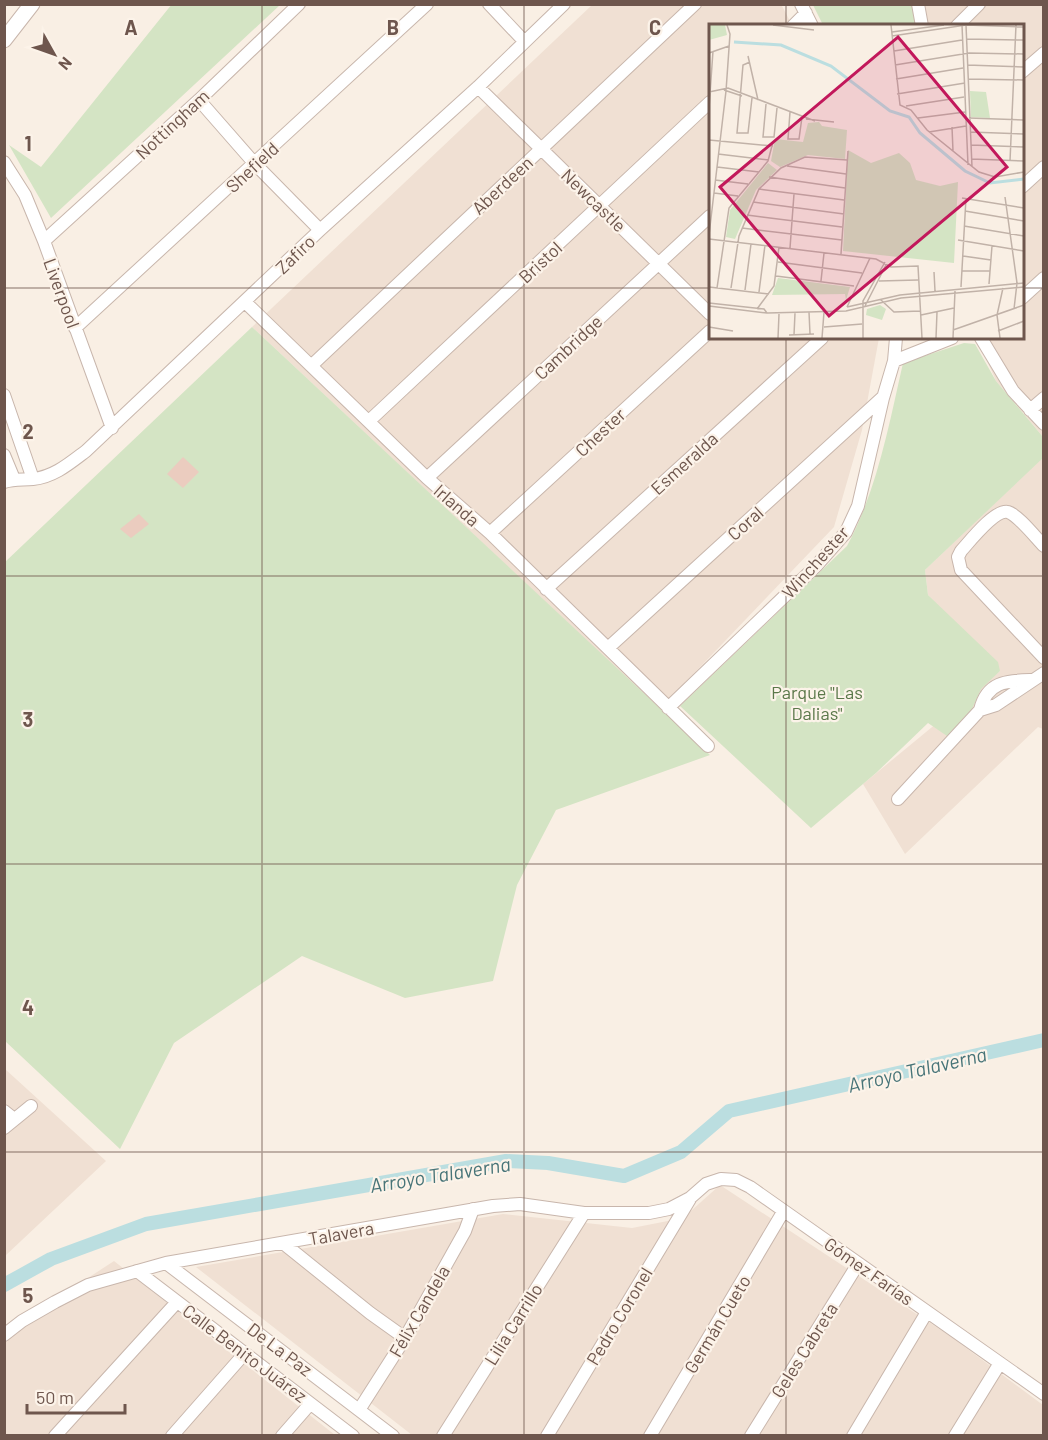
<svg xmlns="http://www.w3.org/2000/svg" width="1048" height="1440" font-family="Barlow,sans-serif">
  <rect width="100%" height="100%" fill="#f9efe4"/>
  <path fill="#f0e0d3" d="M 781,4 L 792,25 L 710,26 L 710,338 L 879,338 L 862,430 L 834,527 L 660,709 L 252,327 L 592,5 Z
    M 903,5 L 1043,5 L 1043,437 L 996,381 L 977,338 L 1022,338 L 1022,26 L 907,25 Z
    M 1043,457 L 1043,729 L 1038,727 L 905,854 L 863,784 L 1000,671 L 928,595 L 925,570 Z
    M 5,1069 L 106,1161 L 5,1256 Z
    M 720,1185 L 950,1336 L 1043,1405 L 1043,1435 L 412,1435 L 196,1267 L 503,1214 L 632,1228 L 683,1218 Z
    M 114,1261 L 335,1435 L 5,1436 L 5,1332 Z"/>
  <path fill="#d4e4c4" d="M 172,4 L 280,5 L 51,218 L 9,145 L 41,167 Z
    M 813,5 L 912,5 L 918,25 L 823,25 Z
    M 252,327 L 710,755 L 556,810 L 517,885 L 493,981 L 405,998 L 302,956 L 174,1043 L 120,1149 L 5,1041 L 4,563 Z
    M 964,343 L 975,344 L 996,381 L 1043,437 L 1044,457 L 925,570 L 928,595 L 998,662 L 1000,671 L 981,689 L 972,709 L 961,725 L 947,736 L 928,723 L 876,773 L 811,828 L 680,706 L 847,546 C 877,490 889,425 903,363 Z"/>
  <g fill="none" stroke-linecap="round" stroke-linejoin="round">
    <path stroke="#bbdee0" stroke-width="14" d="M 4,1285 L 51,1259 L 146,1224 L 506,1161 L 548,1163 L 624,1176 L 681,1152 L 729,1111 L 1044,1040"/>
  </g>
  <path fill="#ebccbf" d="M 183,457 L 199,472 L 183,488 L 167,474 Z
    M 139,514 L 149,524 L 131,538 L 120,529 Z"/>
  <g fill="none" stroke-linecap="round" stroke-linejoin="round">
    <defs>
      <path id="minor" d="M 489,4 L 524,41
        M 801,4 L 812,26
        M 918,4 L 922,26
        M 793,26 L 806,13
        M 957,26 L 979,4
        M 1022,72 L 1044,53
        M 478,87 L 710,314
        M 199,100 L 255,164 L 320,230
        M 4,162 L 25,195 L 44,241 L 112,428
        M 1022,187 L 1044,167
        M 44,241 L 199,100 L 299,4
        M 1022,298 L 1044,278
        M 245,302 L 427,478 L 490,533 L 708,746
        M 75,328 L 427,4
        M 981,338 L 1013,391 L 1044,424
        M 894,361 L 952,338
        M 311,366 L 695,4
        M 4,395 L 33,479
        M 1030,410 L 1044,398
        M 369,421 L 710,102
        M 4,455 L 14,479
        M 427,478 L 710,216
        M 4,482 C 14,479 22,480 33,479 C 54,477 70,463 86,451 L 320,230 L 478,87 L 564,4
        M 490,533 L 710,331
        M 1044,546 C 1036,538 1018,515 1008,512 C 995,509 970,541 961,551 L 958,557 L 961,570 L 1044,658
        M 546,589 L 822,338
        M 608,648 L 882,398
        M 668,708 L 816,566 L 846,532 L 858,506 L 883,398 L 894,361 L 896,338
        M 980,710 L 996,705 L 1044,673
        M 898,799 L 980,710 C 987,681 1007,681 1032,680
        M 4,1111 L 14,1119
        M 4,1128 L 31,1106
        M 283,1243 L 370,1313 L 405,1338
        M 166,1263 L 393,1436
        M 137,1271 L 353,1436
        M 4,1335 L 22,1321 L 55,1302 L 88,1285 L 166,1263 L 493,1206 L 520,1204 L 584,1213 L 649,1213 L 669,1209 L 690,1198 L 706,1184 L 721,1179 L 736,1180 L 750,1187 L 1044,1394
        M 359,1410 L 405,1338 L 465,1231 L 473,1209
        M 55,1436 L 177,1302
        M 172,1436 L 245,1353
        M 282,1436 L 310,1404
        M 443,1436 L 584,1213
        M 547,1436 L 690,1199
        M 650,1436 L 783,1212
        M 751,1436 L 858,1264
        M 853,1436 L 927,1312
        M 955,1436 L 1000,1363"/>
      <path id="tertiary" d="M 4,40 L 32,4"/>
    </defs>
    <use href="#minor" stroke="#c8b6ac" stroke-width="14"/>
    <use href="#tertiary" stroke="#c8b6ac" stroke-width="17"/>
    <use href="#minor" stroke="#fff" stroke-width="12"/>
    <use href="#tertiary" stroke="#fff" stroke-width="15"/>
  </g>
  <path fill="none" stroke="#6e564d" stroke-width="1.5" stroke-opacity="0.55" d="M 262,4 L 262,1436M 524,4 L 524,1436M 786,4 L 786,26M 4,288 L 710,288M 1022,288 L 1044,288M 786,338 L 786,1436M 4,576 L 1044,576M 4,864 L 1044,864M 4,1152 L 1044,1152"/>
  <g text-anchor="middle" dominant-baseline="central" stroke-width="4.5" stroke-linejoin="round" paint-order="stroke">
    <g font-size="18" fill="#6e564d" stroke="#fcf3e9">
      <text transform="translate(172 124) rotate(-43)">Nottingham</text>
      <text transform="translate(252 167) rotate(-43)">Shefield</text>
      <text transform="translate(502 185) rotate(-43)">Aberdeen</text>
      <text transform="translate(594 200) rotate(44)">Newcastle</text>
      <text transform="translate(295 254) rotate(-44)">Zafiro</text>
      <text transform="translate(540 262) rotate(-43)">Bristol</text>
      <text transform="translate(62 293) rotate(70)">Liverpool</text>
      <text transform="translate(568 347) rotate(-43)">Cambridge</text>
      <text transform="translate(600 432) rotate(-43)">Chester</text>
      <text transform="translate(684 463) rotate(-42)">Esmeralda</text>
      <text transform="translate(457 505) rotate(41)">Irlanda</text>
      <text transform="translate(745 523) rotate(-42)">Coral</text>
      <text transform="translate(815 562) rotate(-48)">Winchester</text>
      <text transform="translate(341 1233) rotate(-10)">Talavera</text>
      <text transform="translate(869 1271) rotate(35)">Gómez Farías</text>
      <text transform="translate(419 1311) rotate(-60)">Félix Candela</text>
      <text transform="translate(619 1316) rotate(-59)">Pedro Coronel</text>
      <text transform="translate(513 1324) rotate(-58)">Lilia Carrillo</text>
      <text transform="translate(717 1324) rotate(-59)">Germán Cueto</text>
      <text transform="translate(280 1349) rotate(37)">De La Paz</text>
      <text transform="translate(804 1350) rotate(-58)">Geles Cabreta</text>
      <text transform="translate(245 1353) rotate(37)">Calle Benito Juárez</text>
    </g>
    <g font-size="18" fill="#5b784a" stroke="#fcf3e9">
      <text x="817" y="692">Parque "Las<tspan x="817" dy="21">Dalias"</tspan></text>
    </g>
    <g font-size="20" font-style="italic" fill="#477478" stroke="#fcf3e9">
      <text transform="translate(917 1069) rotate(-13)">Arroyo Talaverna</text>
      <text transform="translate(440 1174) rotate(-9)">Arroyo Talaverna</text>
    </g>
  </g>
  <g transform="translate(709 24)">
    <rect width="315" height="315" fill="#f9efe4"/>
    <path d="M 0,1 L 16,1 L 18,11 L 0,16 ZM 261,67 L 277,68 L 281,94 L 262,93 ZM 110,98 L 113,102 L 138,106 L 136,135 L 99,131 L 71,143 L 62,137 L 66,115 L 94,118 L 99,99 ZM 139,126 L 162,139 L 190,129 L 201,139 L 207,156 L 231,162 L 249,158 L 245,239 L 134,227 ZM 59,139 L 68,146 L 47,166 L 26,215 L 17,213 L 21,186 ZM 69,254 L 141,263 L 137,276 L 136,270 L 63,271 ZM 171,281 L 177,285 L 173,296 L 157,291 L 158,285 Z" fill="#d4e4c4"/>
    <path fill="none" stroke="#bbdee0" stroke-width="3" d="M 25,18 L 72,21 L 122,42 L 181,87 L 200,93 L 211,109 L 256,147 L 281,159 L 315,155"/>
    <path fill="none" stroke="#c1b2a8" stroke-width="1.5" d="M 64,1 L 105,6M 182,1 L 191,81 L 202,86 L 218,106 L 270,148 L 286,153 L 315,148M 253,1 L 259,141M 257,1 L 263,143M 183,8 L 235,1M 183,12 L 257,1 L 315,3M 257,15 L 315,16M 185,27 L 253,16M 0,29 L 20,22M 39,32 L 49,76M 41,38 L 34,41 L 28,109 L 39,109 L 43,74M 186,41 L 260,29 L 315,30M 258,41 L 315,43M 187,55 L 254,44M 259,55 L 315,56M 15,66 L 33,72M 0,68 L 19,64 L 106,97M 188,70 L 256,59M 57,80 L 54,113 L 65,113 L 68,84M 197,82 L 255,73M 0,84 L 4,27M 81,88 L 79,115 L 90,115 L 93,93M 209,94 L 256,88M 260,94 L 315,96M 97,95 L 125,98M 243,103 L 244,127M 220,108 L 257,102M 261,108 L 315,110M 0,116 L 64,122M 262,121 L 315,123M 9,130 L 60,136M 262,135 L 315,137M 301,137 L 307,1M 78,142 L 137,150M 8,143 L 50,148M 60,153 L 136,164M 6,156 L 39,160M 50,165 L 135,176M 5,169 L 29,172M 296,173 L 308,259 L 305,285M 253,174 L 315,184M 44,178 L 135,190M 256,187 L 315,197M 38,191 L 133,203M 255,202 L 315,212M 33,204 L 133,216M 0,211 L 17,67 L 21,10 L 18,1M 0,215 L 167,235 L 182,243 L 209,242 L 213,314M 249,216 L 315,227M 81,224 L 85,170M 132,230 L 139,127M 254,232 L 282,236M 69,238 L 153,249M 253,247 L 281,247M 225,248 L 226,267M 67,252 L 145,262M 112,257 L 115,229M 170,257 L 209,256M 280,260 L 283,222M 0,263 L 60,270M 252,263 L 257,174M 8,264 L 20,184 L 59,137 L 64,118M 22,264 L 30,212 L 50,165 L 72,144 L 96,133 L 138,136M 36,266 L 42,220M 50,268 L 56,221M 172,276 L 185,288 L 211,287M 0,279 L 55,285 L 58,289M 0,282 L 58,289 L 137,287 L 192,274 L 315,263M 156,282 L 177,241M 138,283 L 191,271 L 315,259M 138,283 L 161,234M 48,285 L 65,262 L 70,223M 100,288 L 101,310M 212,291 L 245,284M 0,303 L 24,307M 115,303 L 153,300M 244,306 L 315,281M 289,307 L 315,297M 80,311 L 105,310M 85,311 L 86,289M 69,314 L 70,290M 113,314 L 115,288M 154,314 L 154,277 L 176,238M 227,314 L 228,288M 244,314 L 246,267M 291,314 L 288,291 L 294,264"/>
    <path fill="#c2185b" fill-opacity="0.15" stroke="#c2185b" stroke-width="3" d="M 189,13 L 298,143 L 120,292 L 11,163 Z"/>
    <rect width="315" height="315" fill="none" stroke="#6e564d" stroke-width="3"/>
  </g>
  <g font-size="20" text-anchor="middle" font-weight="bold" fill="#6e564d" stroke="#fcf3e9" stroke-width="4.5" stroke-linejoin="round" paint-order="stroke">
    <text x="131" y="35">A</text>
    <text x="393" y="35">B</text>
    <text x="655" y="35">C</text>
    <text x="28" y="151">1</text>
    <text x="28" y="439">2</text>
    <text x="28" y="727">3</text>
    <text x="28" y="1015">4</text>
    <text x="28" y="1303">5</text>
  </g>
  <rect width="1048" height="1440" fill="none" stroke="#6e564d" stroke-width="12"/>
  <g transform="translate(54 54) rotate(130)" stroke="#fcf3e9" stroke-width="4.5" paint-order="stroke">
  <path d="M0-4.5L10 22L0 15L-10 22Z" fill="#6e564d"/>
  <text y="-9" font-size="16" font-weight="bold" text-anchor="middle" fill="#6e564d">N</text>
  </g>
  <path d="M27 1404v9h98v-9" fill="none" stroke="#6e564d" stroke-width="3"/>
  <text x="36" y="1404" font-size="18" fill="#6e564d" stroke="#fcf3e9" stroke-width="4.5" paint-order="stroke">50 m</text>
</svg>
